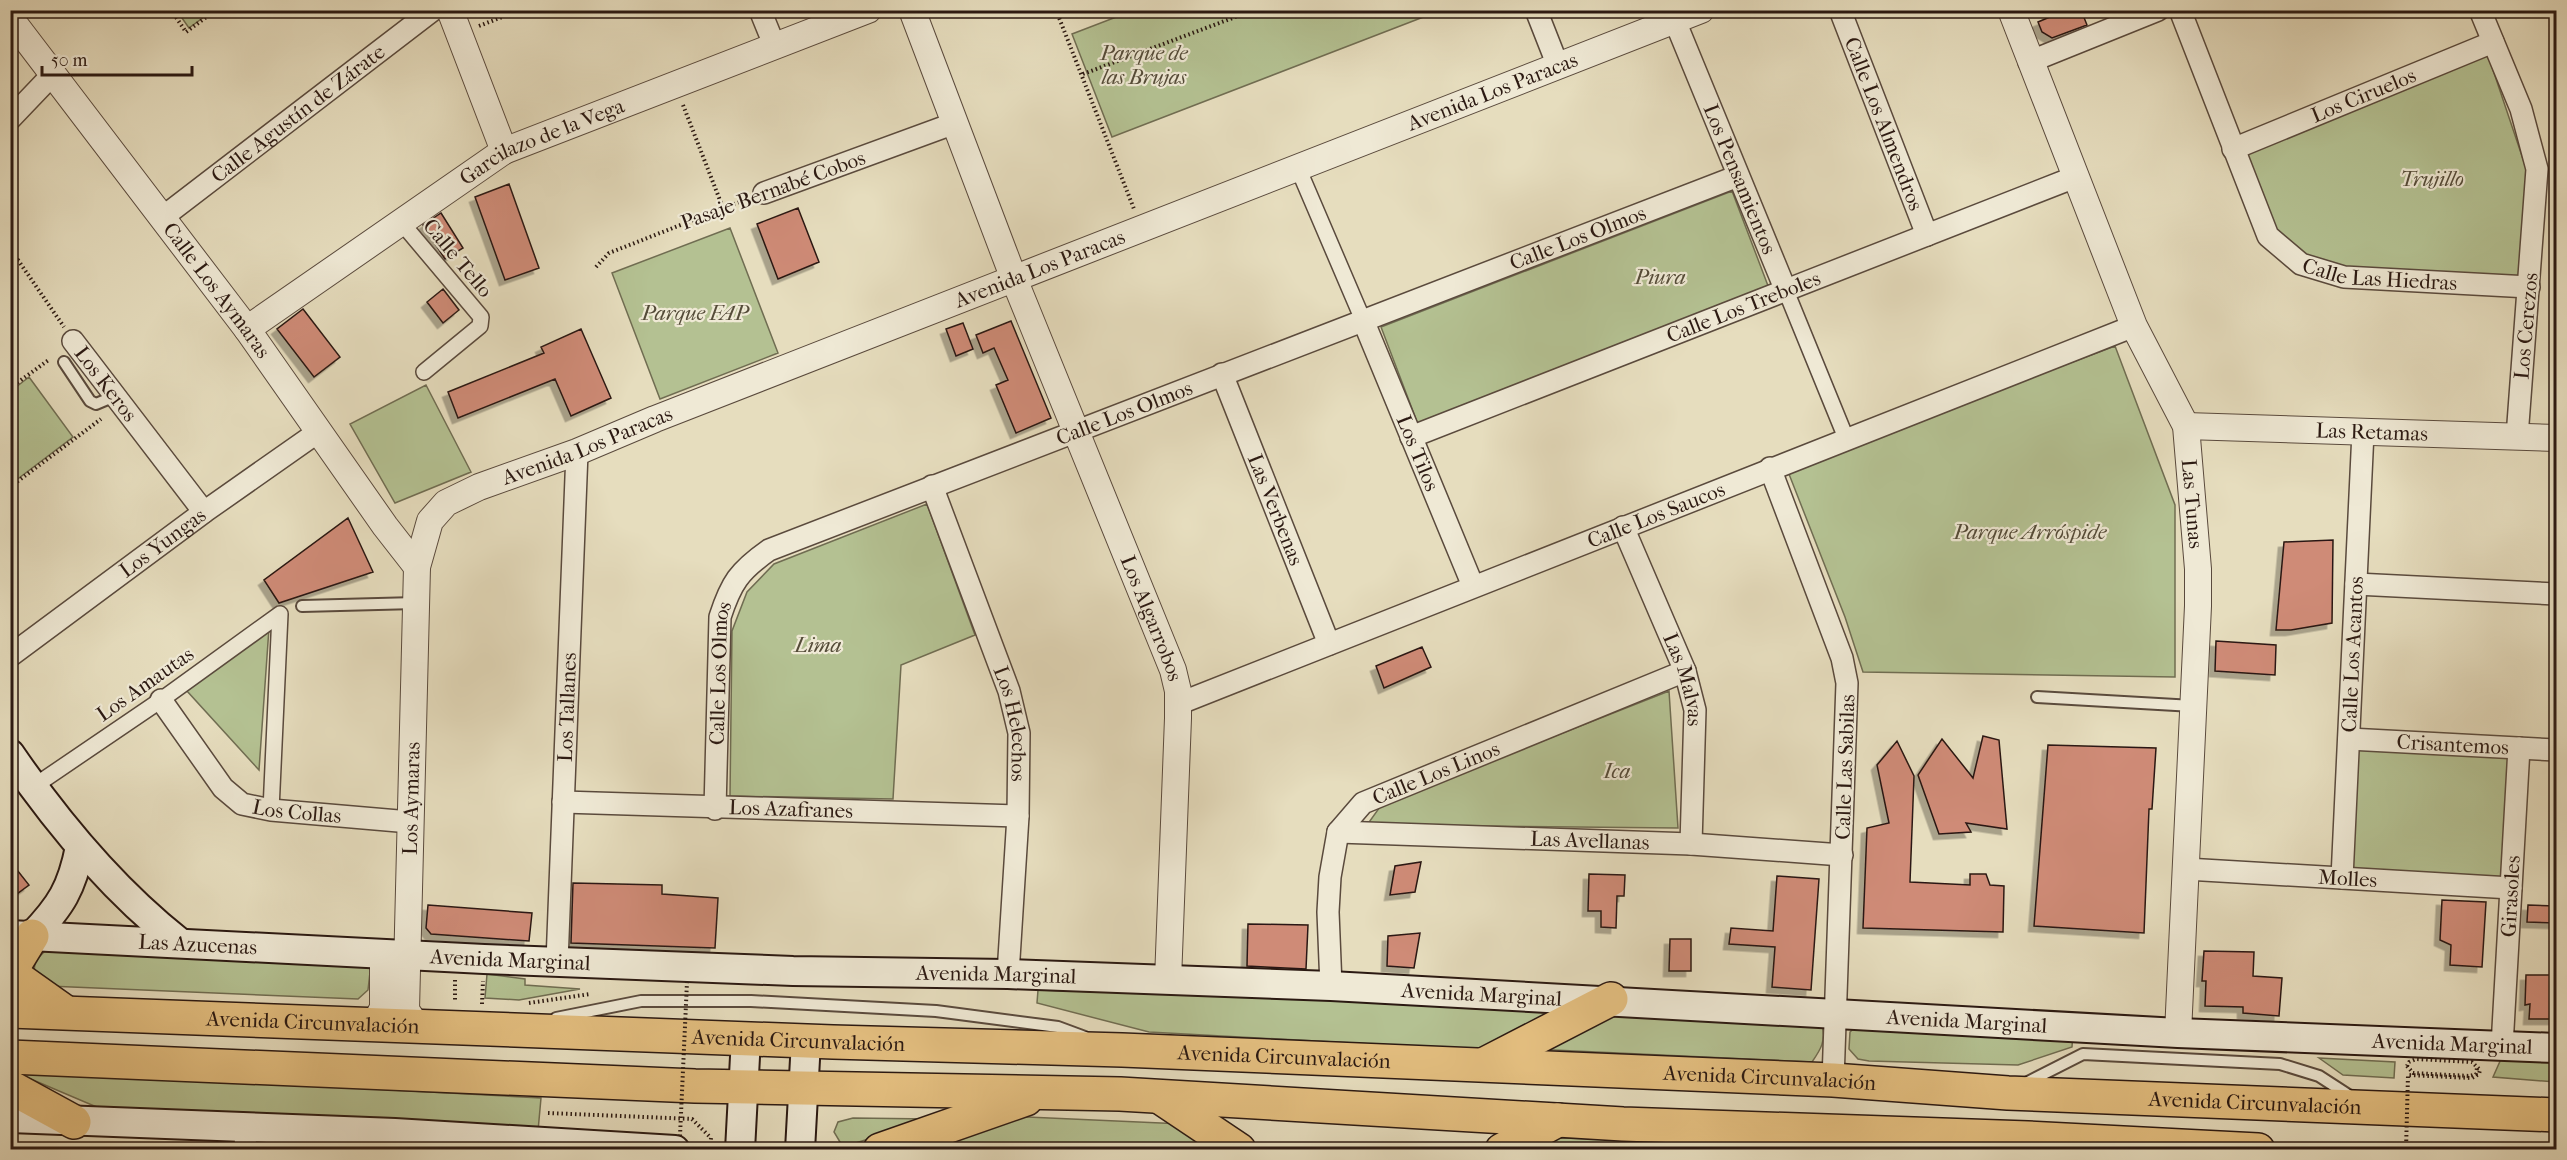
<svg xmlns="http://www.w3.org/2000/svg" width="2567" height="1160" font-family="'IM FELL French Canon',serif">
  <defs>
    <filter id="shadow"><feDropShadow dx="-5.5" dy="5.5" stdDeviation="0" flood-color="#0004"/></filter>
  </defs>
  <rect width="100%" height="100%" fill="#e6ddbe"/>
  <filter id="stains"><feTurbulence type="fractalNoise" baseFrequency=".00333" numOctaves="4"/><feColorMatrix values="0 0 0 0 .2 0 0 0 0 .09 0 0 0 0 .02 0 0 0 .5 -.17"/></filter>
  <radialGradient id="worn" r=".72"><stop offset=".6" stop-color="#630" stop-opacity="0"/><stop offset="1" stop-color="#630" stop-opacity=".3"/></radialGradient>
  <path fill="#b4c192" stroke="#706d52" stroke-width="1.5" d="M 177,11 L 212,11 L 189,28 Z
    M 1132,11 L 1132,10 L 1439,11 L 1112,137 L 1072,34 Z
    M 2488,55 L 2527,171 L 2521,277 L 2342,267 L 2303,256 L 2274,232 L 2244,154 Z
    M 1732,191 L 1770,291 L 1419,427 L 1381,327 Z
    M 730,228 L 778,353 L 660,399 L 612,273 Z
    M 2115,346 L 2175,505 L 2175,677 L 1863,672 L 1845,617 L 1787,469 Z
    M 29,377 L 73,437 L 11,484 L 11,391 Z
    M 426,385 L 471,472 L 395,503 L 350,424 Z
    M 927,504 L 975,635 L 901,665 L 893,799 L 730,796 L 732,631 L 747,592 L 774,564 Z
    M 269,628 L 259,770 L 187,691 Z
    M 1669,691 L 1678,828 L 1367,825 L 1382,804 Z
    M 2355,747 L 2515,754 L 2507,882 L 2347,874 Z
    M 47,949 L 371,963 L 368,990 L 358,999 L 48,986 L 34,974 L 35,961 Z
    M 487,974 L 525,979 L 525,985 L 580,989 L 519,1000 L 485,998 Z
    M 1038,990 L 1571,1006 L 1483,1050 L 1149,1032 L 1037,1003 Z
    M 1631,1007 L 1822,1025 C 1826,1041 1821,1049 1812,1062 L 1532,1049 Z
    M 1861,1022 L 2073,1031 L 2072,1047 L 2018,1065 L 1869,1061 L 1858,1059 L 1849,1049 L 1850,1032 Z
    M 2319,1058 L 2395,1062 L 2394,1078 L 2343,1075 Z
    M 2501,1059 L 2556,1061 L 2556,1082 L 2493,1077 Z
    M 19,1074 L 240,1082 L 541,1098 L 538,1131 L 106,1111 Z
    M 982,1115 L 1183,1124 L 1231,1149 L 991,1150 L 903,1145 Z
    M 853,1118 L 932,1119 L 843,1147 L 834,1132 L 838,1122 Z
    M 1557,1138 L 1955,1145 L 1955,1150 L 1529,1150 Z"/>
  <path fill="#cf8b77" stroke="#2b1912" stroke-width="1.5" filter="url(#shadow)" d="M 2056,10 L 2081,10 L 2087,25 L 2052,38 L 2042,32 L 2038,22 L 2057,14 Z
    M 509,184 L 539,268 L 505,280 L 475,197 Z
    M 798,208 L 819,262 L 778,279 L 757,224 Z
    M 441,213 L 463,248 L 445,259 L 423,225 Z
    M 443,289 L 459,310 L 443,323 L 427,302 Z
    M 303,309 L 340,357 L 314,377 L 277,329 Z
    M 1011,321 L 1051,418 L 1016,433 L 996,385 L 1008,380 L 994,348 L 983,353 L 976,335 Z
    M 963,323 L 973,349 L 956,356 L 946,329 Z
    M 581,329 L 611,398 L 571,416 L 555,379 L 458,418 L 448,392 L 544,353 L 541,347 Z
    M 348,518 L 373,572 L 279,603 L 264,580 Z
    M 2333,540 L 2332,623 L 2291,630 L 2276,630 L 2284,542 Z
    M 2216,641 L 2276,645 L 2275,675 L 2215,671 Z
    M 1422,647 L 1431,667 L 1384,688 L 1376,666 Z
    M 1983,736 L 1999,740 L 2007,829 L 1966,823 L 1971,832 L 1939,834 L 1918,775 L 1942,739 L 1973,778 Z
    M 1897,741 L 1914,776 L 1910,882 L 1970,885 L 1970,874 L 1986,874 L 1990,885 L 2004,886 L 2003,932 L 1863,928 L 1867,828 L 1889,823 L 1877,765 Z
    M 2048,745 L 2156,748 L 2152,809 L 2149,809 L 2144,933 L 2034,926 Z
    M 10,861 L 29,885 L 10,899 Z
    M 1421,862 L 1415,892 L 1390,895 L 1395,866 Z
    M 1589,874 L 1625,875 L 1624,896 L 1617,896 L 1616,928 L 1601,927 L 1601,911 L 1588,911 Z
    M 1777,876 L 1819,879 L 1811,990 L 1772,987 L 1775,947 L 1729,944 L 1731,928 L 1773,931 Z
    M 573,883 L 662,885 L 662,894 L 718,898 L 715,948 L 571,943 Z
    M 2442,900 L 2486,902 L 2482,967 L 2450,965 L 2451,945 L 2440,940 Z
    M 428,905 L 532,913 L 529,941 L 431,934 L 426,928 Z
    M 2528,905 L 2556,906 L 2556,923 L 2527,922 Z
    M 1248,924 L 1308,925 L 1306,969 L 1247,966 Z
    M 1420,933 L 1414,968 L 1387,966 L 1388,936 Z
    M 1670,939 L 1691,939 L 1691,971 L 1669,971 Z
    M 2204,951 L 2254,952 L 2253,976 L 2282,978 L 2279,1016 L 2243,1013 L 2243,1007 L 2205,1006 L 2206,981 L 2202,981 Z
    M 2526,975 L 2556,975 L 2555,1019 L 2529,1019 L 2530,1004 L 2525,1005 Z"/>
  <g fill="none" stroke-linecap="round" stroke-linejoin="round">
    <defs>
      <path id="service" d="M 64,362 L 90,401 L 96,404 L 115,396
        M 302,606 L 416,603
        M 2037,697 L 2193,706
        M 556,1018 L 641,1001 L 751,1001 L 936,1011 L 1058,1027 L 1085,1037
        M 2024,1084 L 2083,1054 L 2280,1064 L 2319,1076 L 2353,1098"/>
      <path id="pedestrian" d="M 1298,168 L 1363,320
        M 401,222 L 481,317 L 480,326 L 424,372
        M 1786,291 L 1846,438
        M 33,787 L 161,700 L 280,614
        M 271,810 L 280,614"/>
      <g id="minor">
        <path d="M 760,10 L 775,47"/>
        <path d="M 1536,10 L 1558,66"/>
        <path id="s1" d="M 1840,10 L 1927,235"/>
        <path id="s2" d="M 2180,10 L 2268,236 L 2301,264 L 2344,277 L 2529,287"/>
        <path d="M 2480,10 L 2521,109 L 2537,169 L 2517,437"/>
        <path id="s3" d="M 1675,21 L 1786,291"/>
        <path d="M 2029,62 L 2158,10"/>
        <path d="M 10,119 L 53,74"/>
        <path id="s4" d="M 2233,149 L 2493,42"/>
        <path d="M 764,193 L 955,123"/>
        <path id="s5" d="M 163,217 L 433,10"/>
        <path id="s6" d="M 1363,320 L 1473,586"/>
        <path id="s7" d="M 73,341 L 204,512"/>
        <path id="s8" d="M 1222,374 L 1329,644"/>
        <path id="s9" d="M 1411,437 L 2075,177"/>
        <path d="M 1770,468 L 1842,658 L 1847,683 L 1833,1080"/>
        <path id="s10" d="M 932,486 L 1009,691 L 1019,733 L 1018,816 L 1008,974"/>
        <path id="s11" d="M 1623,527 L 1685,671 L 1695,710 L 1691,844"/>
        <path d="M 2356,584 L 2556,594"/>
        <path id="s12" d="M 10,656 L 204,512 L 318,432"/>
        <path id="s13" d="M 161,700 L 223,788 L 242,804 L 271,810 L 410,822"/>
        <path id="s14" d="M 1178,704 L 2134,326"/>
        <path id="s15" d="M 2349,739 L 2556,750"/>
        <path id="s16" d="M 563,802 L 1018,816"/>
        <path id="s17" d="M 715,809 L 720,617 C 731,583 739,571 769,550 L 1738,176"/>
        <path id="s18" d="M 1338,832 L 1691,844 L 1842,855"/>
        <path id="s19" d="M 2186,869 L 2511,888"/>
        <path id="s20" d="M 2342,878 L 2363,432"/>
        <path id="s21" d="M 557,962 L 577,452"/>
        <path id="s22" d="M 1331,986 L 1328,912 L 1330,877 L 1338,832 L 1363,803 L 1685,671"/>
        <path id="s23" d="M 2502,1046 L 2519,748"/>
        <path d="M 245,1150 L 246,1128"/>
      </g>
      <g id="tertiary">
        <path d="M 450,10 L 504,151"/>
        <path id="s24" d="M 912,10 L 1014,279 L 1173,670 L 1178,691 L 1178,718 L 1168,980"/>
        <path id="s25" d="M 2011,10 L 2134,326 L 2186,426 L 2198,569 L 2198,606 L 2178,1033"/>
        <path id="s26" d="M 10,18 L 247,329 L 385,526 L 417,567"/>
        <path id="s27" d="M 247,329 L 504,151 L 868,10"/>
        <path id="s28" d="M 2186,426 L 2556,438"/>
        <path d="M 374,1024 L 383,1008 L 383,955"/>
        <path id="s29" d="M 417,1026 L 406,1010 L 417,567 L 430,521 L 446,503 L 479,487 L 577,452 L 655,419 L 1701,10"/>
      </g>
      <g id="secondary">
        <path d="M 10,754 C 58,824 112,889 179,942"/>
        <path id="s30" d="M 10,935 L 484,959 L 793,971 L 1008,974 L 1331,986 L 2178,1033 L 2556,1048"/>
        <path d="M 32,936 C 61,906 72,888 80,847"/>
        <path d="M 10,1118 L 395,1133 L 675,1150"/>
        <path d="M 740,1150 L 746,1038"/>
        <path d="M 800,1150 L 806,1041"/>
      </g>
      <g id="primary">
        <path d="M 10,972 L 32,936"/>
        <path d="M 10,973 L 65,1012"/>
        <path id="s31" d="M 10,1011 L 833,1042 L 1122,1050 L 1833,1080 L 2008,1093 L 2556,1115"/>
        <path d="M 10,1057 L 695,1086 L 1120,1094 L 1623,1124 L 2028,1138 L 2258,1150"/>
        <path d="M 1485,1064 L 1611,999"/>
        <path d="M 10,1087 L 74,1122"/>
        <path d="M 1160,1097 L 1239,1150"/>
        <path d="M 880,1150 L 1026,1099"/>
        <path d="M 1502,1150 L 1558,1120"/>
      </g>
    </defs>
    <use href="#service" stroke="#5a4a3d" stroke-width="14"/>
    <use href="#pedestrian" stroke="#5a4a3d" stroke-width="18"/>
    <use href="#minor" stroke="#5a4a3d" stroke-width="24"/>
    <use href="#tertiary" stroke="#5a4a3d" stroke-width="28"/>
    <use href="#secondary" stroke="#2b1912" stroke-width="32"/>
    <use href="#primary" stroke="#2b1912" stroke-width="36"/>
    <path stroke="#2b1912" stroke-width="4" stroke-dasharray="1.5 3" stroke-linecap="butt" d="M 171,10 L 186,32 L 216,10
      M 1056,10 L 1134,209
      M 479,26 L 520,10
      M 1083,74 L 1254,10
      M 683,105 L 723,208
      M 10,265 L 18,260 L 64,327
      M 596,267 L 609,253 L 747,199
      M 10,388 L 50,359
      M 10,487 L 101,419
      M 455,980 L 455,1002
      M 529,1003 L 590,994
      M 482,1004 L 483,981
      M 2407,1066 L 2413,1073 L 2470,1076 L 2476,1074 L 2477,1068
      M 548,1113 L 692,1119 L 711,1138 L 710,1150"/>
    <use href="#service" stroke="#efe9d5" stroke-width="10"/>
    <use href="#pedestrian" stroke="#efe9d5" stroke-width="15"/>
    <use href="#minor" stroke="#efe9d5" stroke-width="21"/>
    <use href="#tertiary" stroke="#efe9d5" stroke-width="26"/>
    <use href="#secondary" stroke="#efe9d5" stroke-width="28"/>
    <use href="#primary" stroke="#e3be7f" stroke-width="33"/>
    <path stroke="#2b1912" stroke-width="4" stroke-dasharray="1.5 3" stroke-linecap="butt" d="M 680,1136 L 687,982
      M 2406,1150 L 2408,1075 L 2472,1078 L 2479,1074 L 2480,1070 L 2472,1062 L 2416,1059 L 2409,1062 L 2407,1066"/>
  </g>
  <g text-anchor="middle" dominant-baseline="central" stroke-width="4.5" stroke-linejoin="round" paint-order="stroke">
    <g font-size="21" font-style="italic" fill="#544b38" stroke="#efe9d5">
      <text x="1144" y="53">Parque de<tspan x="1144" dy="24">las Brujas</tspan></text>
      <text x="2432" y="179">Trujillo</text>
      <text x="1660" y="277">Piura</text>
      <text x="695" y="313">Parque FAP</text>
      <text x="2030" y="532">Parque Arróspide</text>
      <text x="818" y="645">Lima</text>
      <text x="1617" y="771">Ica</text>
    </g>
    <g font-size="21" fill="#2b1912" stroke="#efe9d5">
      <text stroke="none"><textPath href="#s29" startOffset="1659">Avenida Los Paracas</textPath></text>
      <text stroke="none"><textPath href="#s4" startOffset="141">Los Ciruelos</textPath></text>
      <text stroke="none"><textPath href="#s5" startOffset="170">Calle Agustín de Zárate</textPath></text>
      <text stroke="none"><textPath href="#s1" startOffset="122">Calle Los Almendros</textPath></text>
      <text stroke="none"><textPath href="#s27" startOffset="351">Garcilazo de la Vega</textPath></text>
      <text stroke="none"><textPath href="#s3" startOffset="171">Los Pensamientos</textPath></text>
      <text transform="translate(773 190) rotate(-20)">Pasaje Bernabé Cobos</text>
      <text stroke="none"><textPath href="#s17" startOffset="1144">Calle Los Olmos</textPath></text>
      <text transform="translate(458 258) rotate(50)">Calle Tello</text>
      <text stroke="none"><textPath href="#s29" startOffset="1173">Avenida Los Paracas</textPath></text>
      <text stroke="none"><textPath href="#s2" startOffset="366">Calle Las Hiedras</textPath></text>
      <text stroke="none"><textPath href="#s26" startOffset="342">Calle Los Aymaras</textPath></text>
      <text stroke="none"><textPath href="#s9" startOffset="357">Calle Los Treboles</textPath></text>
      <text transform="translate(2526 326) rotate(-85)">Los Cerezos</text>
      <text stroke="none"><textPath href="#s7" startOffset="54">Los Keros</textPath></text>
      <text stroke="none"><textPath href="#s17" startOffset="658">Calle Los Olmos</textPath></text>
      <text stroke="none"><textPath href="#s28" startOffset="186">Las Retamas</textPath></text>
      <text stroke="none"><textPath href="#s29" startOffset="687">Avenida Los Paracas</textPath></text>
      <text stroke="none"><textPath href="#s6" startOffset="144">Los Tilos</textPath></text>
      <text stroke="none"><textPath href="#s25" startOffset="530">Las Tunas</textPath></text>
      <text stroke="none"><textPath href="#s8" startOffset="146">Las Verbenas</textPath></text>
      <text stroke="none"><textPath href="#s14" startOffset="514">Calle Los Saucos</textPath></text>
      <text stroke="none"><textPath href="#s12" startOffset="190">Los Yungas</textPath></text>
      <text stroke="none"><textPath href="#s24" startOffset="654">Los Algarrobos</textPath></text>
      <text stroke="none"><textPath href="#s20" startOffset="224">Calle Los Acantos</textPath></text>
      <text stroke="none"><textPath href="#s17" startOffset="136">Calle Los Olmos</textPath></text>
      <text stroke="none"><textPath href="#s11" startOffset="165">Las Malvas</textPath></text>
      <text transform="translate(145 684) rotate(-35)">Los Amautas</text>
      <text stroke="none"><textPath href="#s21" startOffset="255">Los Tallanes</textPath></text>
      <text stroke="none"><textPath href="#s10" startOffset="252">Los Helechos</textPath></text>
      <text stroke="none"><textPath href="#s15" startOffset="104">Crisantemos</textPath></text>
      <text transform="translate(1845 767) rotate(-88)">Calle Las Sabilas</text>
      <text stroke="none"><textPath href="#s22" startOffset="272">Calle Los Linos</textPath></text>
      <text stroke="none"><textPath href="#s29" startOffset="231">Los Aymaras</textPath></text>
      <text stroke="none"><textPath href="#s13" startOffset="188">Los Collas</textPath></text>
      <text stroke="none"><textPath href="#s16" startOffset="228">Los Azafranes</textPath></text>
      <text stroke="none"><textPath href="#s18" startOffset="252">Las Avellanas</textPath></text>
      <text stroke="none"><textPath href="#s19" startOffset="162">Molles</textPath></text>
      <text stroke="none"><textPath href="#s23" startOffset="150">Girasoles</textPath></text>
      <text stroke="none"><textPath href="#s30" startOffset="188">Las Azucenas</textPath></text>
      <text stroke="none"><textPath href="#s30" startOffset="501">Avenida Marginal</textPath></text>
      <text stroke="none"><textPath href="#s30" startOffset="987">Avenida Marginal</textPath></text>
      <text stroke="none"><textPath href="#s30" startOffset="1473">Avenida Marginal</textPath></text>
      <text stroke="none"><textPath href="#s30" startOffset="1959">Avenida Marginal</textPath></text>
      <text stroke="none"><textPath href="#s31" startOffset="303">Avenida Circunvalación</textPath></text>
      <text stroke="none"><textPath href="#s31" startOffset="789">Avenida Circunvalación</textPath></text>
      <text stroke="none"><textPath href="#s30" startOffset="2445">Avenida Marginal</textPath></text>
      <text stroke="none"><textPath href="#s31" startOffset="1275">Avenida Circunvalación</textPath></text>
      <text stroke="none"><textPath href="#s31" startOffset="1761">Avenida Circunvalación</textPath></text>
      <text stroke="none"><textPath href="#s31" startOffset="2247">Avenida Circunvalación</textPath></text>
    </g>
  </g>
  <rect width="2567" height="1160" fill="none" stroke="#e6ddbe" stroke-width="36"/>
  <rect x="12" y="12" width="2543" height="1136" fill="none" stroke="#2b1912" stroke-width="3"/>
  <rect x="18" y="18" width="2531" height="1124" fill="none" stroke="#2b1912" stroke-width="1.5"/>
  <path d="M42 66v9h150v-9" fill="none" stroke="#2b1912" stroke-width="3"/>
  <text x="51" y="66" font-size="18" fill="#2b1912" stroke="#efe9d5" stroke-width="4.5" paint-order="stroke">50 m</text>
  <rect width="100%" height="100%" filter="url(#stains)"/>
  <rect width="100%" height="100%" fill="url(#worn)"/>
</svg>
